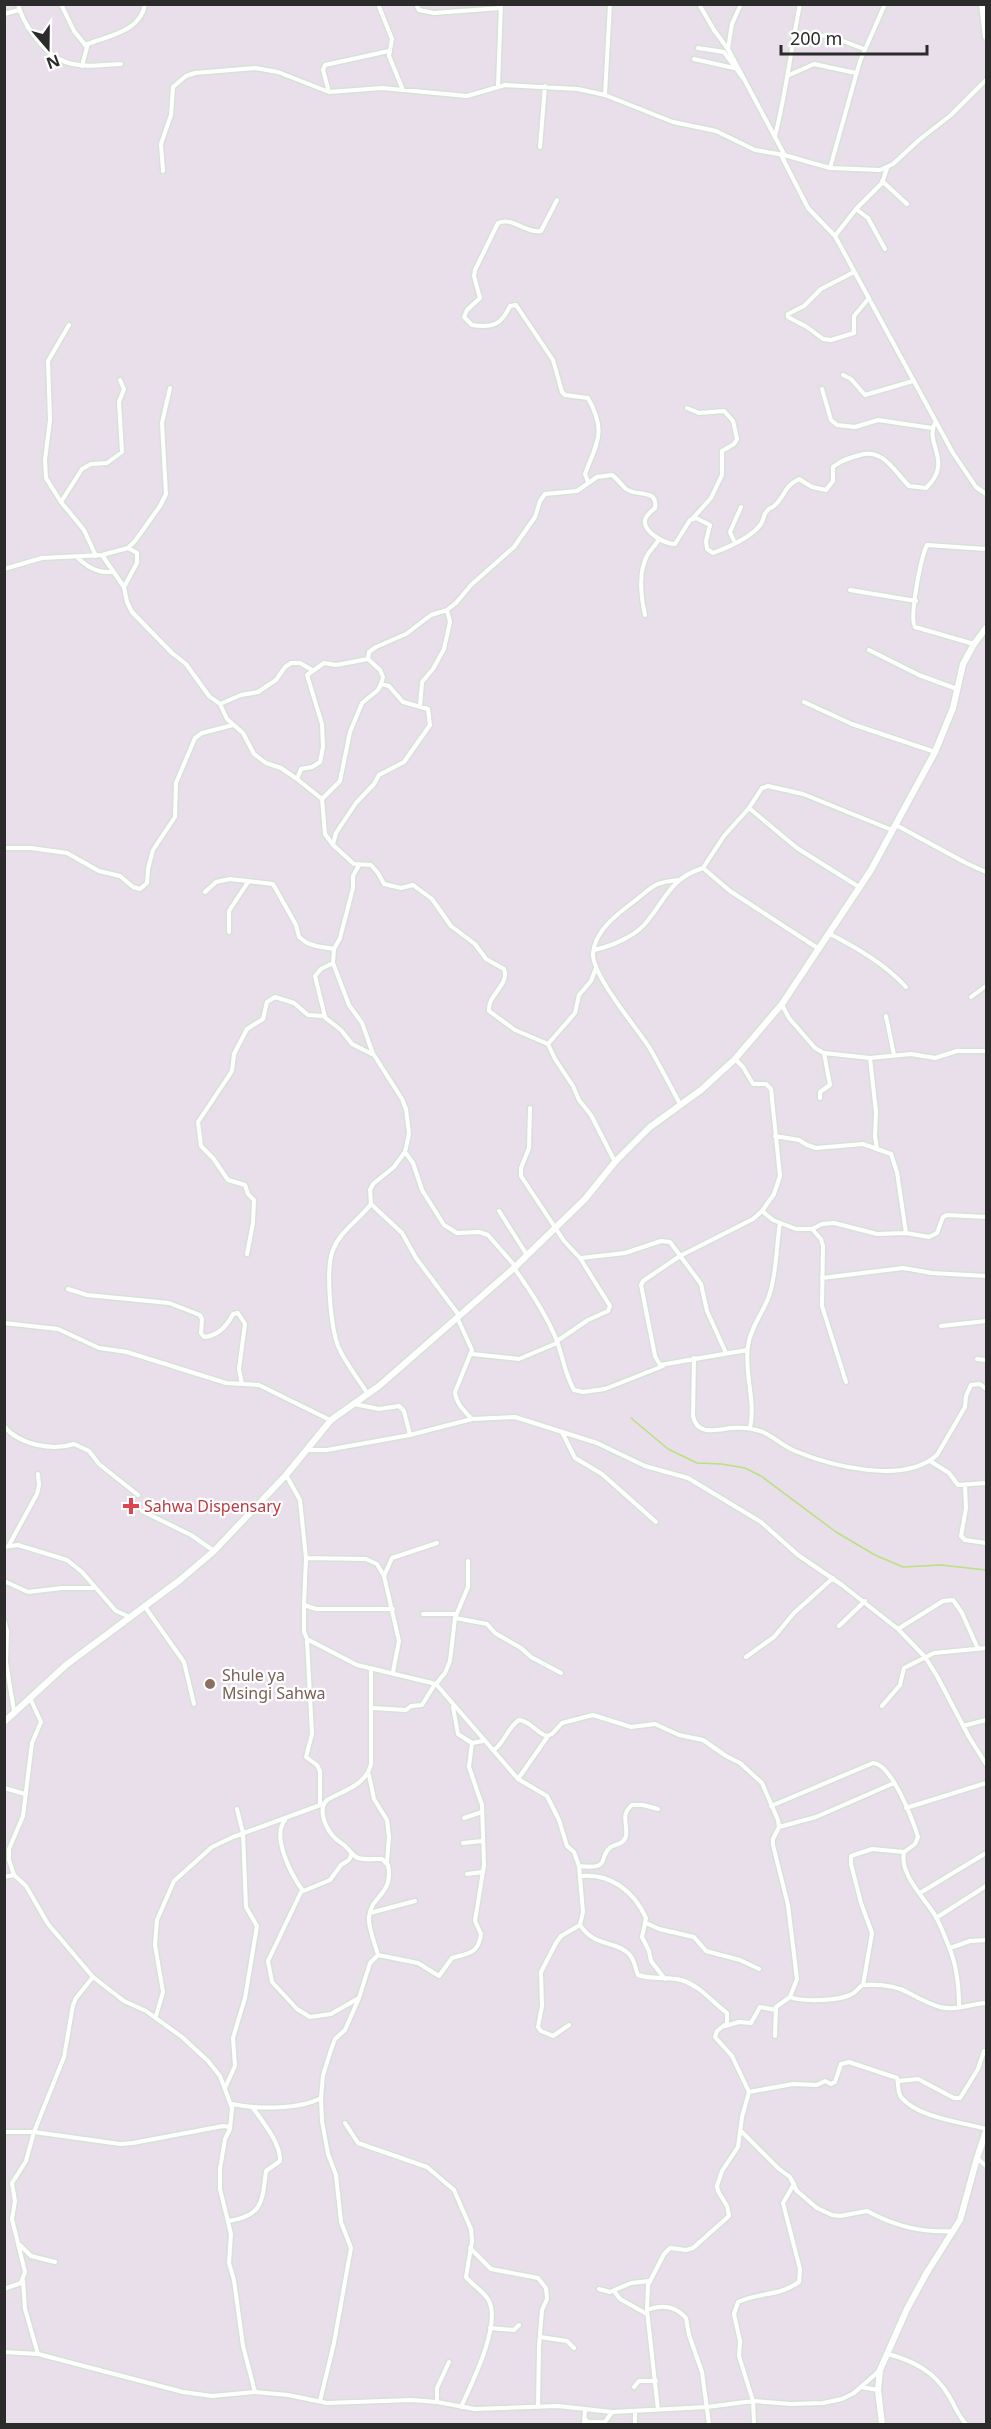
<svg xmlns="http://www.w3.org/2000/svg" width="991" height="2429" font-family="'Noto Sans',sans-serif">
  <rect width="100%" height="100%" fill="#e8dfeb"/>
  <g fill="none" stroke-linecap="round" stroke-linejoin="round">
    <path stroke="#b9e17e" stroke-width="1.5" d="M 631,1418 L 668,1449 L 697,1463 L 722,1464 L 745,1468 L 761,1476 L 836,1532 L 875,1555 L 903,1567 L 941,1565 L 986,1570"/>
    <defs>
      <path id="street" d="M 18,4 C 21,16 26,25 33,34 C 58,70 80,67 121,64
        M 61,4 L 74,31 L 87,47 L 82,66
        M 378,4 L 392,39 L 389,56 L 403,90
        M 416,4 L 419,10 L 434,13 L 501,8
        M 699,4 L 714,30 L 728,49 L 784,154
        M 4,14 L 19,10
        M 794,34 L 830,36 L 864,49
        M 85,45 C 107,36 141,32 145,4
        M 698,48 L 724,52 L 743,78
        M 728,49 L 732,24 L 741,4
        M 694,59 L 734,68
        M 787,76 L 814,64 L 856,73
        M 498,86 L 501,4
        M 329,92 L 323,70 L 325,65 L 389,51
        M 605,95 L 610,4
        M 775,136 C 786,93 791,49 800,4
        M 540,147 L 545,86
        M 781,155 L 808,208 L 835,236 L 953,453 L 976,487 L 986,494
        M 830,168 L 860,61 L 885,4
        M 163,171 L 161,144 L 171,115 L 173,87 L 186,76 L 195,73 L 255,68 L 278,72 L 329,92 L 382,88 L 467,96 L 505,85 L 578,89 L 605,95 L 673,122 L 716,131 L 755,150 L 784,155 L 830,168 L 880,170 L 893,164 L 919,140 L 951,115 L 986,80
        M 882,181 L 907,204
        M 557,200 L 541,231 C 526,234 512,216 498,223 L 475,270 L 474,276 L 480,298 L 467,310 L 464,317 L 472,325 C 493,328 501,325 510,306 L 516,305 L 553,360 L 562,392 L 565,395 L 588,398 C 607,432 597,442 585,474 L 588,482
        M 856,209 L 868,218 L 885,249
        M 835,236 L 856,209 L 882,183 L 887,168
        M 854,272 L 821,289 L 804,306 L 788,314 L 788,317 L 807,327 L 823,339 L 831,340 L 854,333 L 854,316 L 869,298
        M 69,325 L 48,361 L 50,420 L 45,460 L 46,478 L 61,502 L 84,530 L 96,556
        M 843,375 L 851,379 L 865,395 L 913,381
        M 822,389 L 831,420 L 837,425 L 855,427 L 878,420 L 932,428
        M 687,408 L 699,413 L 724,411 L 733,421 L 737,439 L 734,444 L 722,451 L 722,475 L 711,498 L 693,518
        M 61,502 L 82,469 L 91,464 L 107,463 L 122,452 L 119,402 L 124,389 L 120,380
        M 735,543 L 730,532 L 741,507
        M 102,555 L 124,587 L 127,602 L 132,612 L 172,653 L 186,664 L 209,696 L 220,704 L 227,719 L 243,733 L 254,754 L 266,763 L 281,768 L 297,779
        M 77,557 C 87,567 97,573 111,572
        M 4,569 L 42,558 L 102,555 L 128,548 L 135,541 L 160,506 L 166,494 L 162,423 L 170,388
        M 124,587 L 137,563 L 137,553 L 128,548
        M 850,590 L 916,601
        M 645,615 C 641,597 638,571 648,554 C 651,549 656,545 659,539
        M 974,644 L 915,627 C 909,617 921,557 927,545 L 986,549
        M 869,650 L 919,675 L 957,689
        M 804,702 L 852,724 L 935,752
        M 220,704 L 241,695 L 258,692 L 276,680 L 285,667 L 291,663 L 300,663 L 312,670
        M 420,707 L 422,682 L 433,669 L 444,649 L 450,622 L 447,610
        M 322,799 L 297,779 L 301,769 L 312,767 L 320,762 L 323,747 L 322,724 L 307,675 L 324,663 L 336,665 L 368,659
        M 749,808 L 797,848 L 859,887
        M 896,825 L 966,863 L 986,872
        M 333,844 L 336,833 L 356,803 L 374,784 L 379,775 L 404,762 L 430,725 L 428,709 L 403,702 L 389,686 L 381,684
        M 4,848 L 31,848 L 67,853 L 99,871 L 120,876 L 133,887 L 140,889 L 147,883 L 148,869 L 153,850 L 175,817 L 176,783 L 195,738 L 202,733 L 233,725
        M 359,865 L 353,876 L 353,888 L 340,938 L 334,949 L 333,963 L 349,1005 L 362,1023 L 373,1054
        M 703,868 L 724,836 L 749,808 L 762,788 L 768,786 L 803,794 L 892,830
        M 680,880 C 652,882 653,887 632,903 C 616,915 595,931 593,953 C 591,974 636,1027 649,1047 C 660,1066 670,1085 680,1104
        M 205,892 L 216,882 L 230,879 L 273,884 L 296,925 L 299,937 L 307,943 L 316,946 L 334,949
        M 229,932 L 229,911 L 248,882
        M 830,934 C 857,948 885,964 906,987
        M 594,950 C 609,947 633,937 644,925 C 665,902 668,879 703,868 L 730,891 L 819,949
        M 971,997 L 986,986
        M 782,1005 L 789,1018 L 815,1048 L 824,1053 L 870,1058 L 911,1054 L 935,1058 L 957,1051 L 986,1051
        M 886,1016 L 894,1055
        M 325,1017 L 315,976 L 321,969 L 333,963
        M 548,1044 L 575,1013 L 579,995 L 591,981 L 596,968
        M 870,1058 L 876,1112 L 875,1137 L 877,1148
        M 735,1059 L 743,1067 L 753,1084 L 766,1084 L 771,1089 L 780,1176 L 774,1194 L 762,1211 L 753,1219 L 680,1256 L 643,1281 L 641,1285 L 655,1356 L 660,1365 L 747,1350
        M 820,1098 L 820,1092 L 830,1085 L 824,1053
        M 530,1108 L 529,1148 L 521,1168 L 521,1176 L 564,1241 L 580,1258 L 610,1306 L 608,1311 L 588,1320 L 557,1341
        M 775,1136 L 799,1140 L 807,1145 L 816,1148 L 863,1144 L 891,1154 L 897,1172 L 906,1233
        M 405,1152 L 413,1163 L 422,1190 L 444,1225 L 457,1233 L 479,1232 L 488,1235 L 515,1266
        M 615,1162 L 591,1115 L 579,1100 L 573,1086 L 555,1059 L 548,1044 L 515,1030 L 489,1011 C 487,995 510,985 504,969 L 486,959 L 475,944 L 451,926 L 432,899 L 413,885 L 401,888 L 384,884 L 378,873 L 371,865 L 354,864 L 333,845 L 325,834 L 322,799 L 340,781 L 350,732 L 362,703 L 378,690 L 381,684 L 383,677 L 380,670 L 368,659 L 369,652 L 376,647 L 406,634 L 431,615 L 447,610 L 456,603 L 471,585 L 514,547 L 535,517 L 540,501 L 545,494 L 577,491 L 597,477 L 612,475 C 618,479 621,485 626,489 C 637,497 658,488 655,508 C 652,511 646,515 645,520 C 643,532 665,544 675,544 L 690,520 L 696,518 L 710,525 L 706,541 L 707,549 L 713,553 C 729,547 751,538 761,524 C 764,519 763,515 767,511 C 771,506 769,510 774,506 C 785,497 783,487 799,479 L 812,487 L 826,490 L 833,481 L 833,467 C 841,460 850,458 860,455 C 883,448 894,471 909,486 L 926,488 C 954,462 924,443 935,423
        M 499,1211 L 527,1255
        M 762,1211 L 773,1220 L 796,1229 L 812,1229 L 822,1224 L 834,1223 L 877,1234 L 906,1233 L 929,1237 L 937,1233 L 943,1217 L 947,1215 L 986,1217
        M 812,1229 L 821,1239 L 823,1246 L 822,1306 L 846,1382
        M 247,1254 L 253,1223 L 254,1200 L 248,1194 L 245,1185 L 228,1180 L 213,1158 L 201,1146 L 198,1122 L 232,1071 L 234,1054 L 247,1029 L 263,1019 L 267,1002 L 275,997 L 294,1003 L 308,1015 L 323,1016 L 341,1030 L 352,1044 L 374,1055 L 402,1099 L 406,1109 L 409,1134 L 405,1152 L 394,1167 L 373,1184 L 370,1190 L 371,1204 L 402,1233 L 416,1258 L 458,1314
        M 581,1258 L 625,1253 L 661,1241 L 670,1242 L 701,1284 L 707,1311 L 726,1353
        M 514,1268 C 530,1290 547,1316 557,1341 C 563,1358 565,1374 574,1390 L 583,1392 L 605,1389 L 663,1366
        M 822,1278 L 903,1268 L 932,1273 L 986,1276
        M 68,1289 L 87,1295 L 169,1303 L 200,1315 L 202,1319 L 201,1333 L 204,1337 C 218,1336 227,1326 233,1314 L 238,1313 L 245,1324 L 239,1369 L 242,1384
        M 457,1317 L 472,1350 L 455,1392 C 456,1403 464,1411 472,1419
        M 4,1323 L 58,1329 L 99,1348 L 127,1352 L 226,1383 L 259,1385 L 330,1420
        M 941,1326 L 986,1321
        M 472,1354 L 519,1359 L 557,1343
        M 694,1358 L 693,1416 C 697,1436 716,1430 731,1428 C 742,1427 753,1428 763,1432 C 774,1437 783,1446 795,1451 C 831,1466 904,1485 937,1455 L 965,1407 L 966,1396 L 971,1385 L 980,1384 L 986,1389
        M 977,1359 L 986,1360
        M 367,1393 C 358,1378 345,1363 338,1346 C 331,1327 325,1269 333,1250 C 340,1231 359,1220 371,1204
        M 354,1404 L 379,1409 L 399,1406 L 404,1411 L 410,1435
        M 4,1426 C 19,1445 53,1451 74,1444 L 89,1451 L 99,1464 L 138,1495
        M 750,1428 C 756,1400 744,1374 748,1346 C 750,1328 763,1313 769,1296 C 777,1274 776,1246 780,1223
        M 562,1432 L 575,1458 L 602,1474 L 656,1522
        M 308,1450 L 327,1450 L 410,1435 L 472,1419 L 515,1417 L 597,1443 L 645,1466 L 688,1478 L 761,1522 L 798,1555 L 842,1585 L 898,1629 L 925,1657 L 937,1676 L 969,1737 L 986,1764
        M 930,1461 L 949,1473 L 958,1485 L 986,1483
        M 286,1475 L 300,1500 L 306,1558 L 304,1605 L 304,1632 L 307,1639 L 357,1665 L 436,1684 L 518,1779 L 547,1796 L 559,1820 L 567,1846 L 574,1852 L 579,1866 L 583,1912 L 580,1925 C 594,1947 617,1941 629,1954 C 635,1960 635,1968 638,1975 C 652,1980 668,1976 681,1980 C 701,1986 711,2001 727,2013 L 727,2023 L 717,2031 L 715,2037 L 732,2056 L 749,2092 L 742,2117 L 738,2147 L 722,2171 L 717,2186 L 718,2191 L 727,2206 L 729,2216 L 693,2248 L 686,2250 L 670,2248 L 664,2254 L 648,2285 L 647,2310 L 658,2410
        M 965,1486 L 966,1508 L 961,1536 L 965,1540 L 986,1543
        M 142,1511 L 191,1535 L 214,1551
        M 9,1545 L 37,1494 L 39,1485 L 38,1474
        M 4,1547 L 18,1545 L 67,1560 L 82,1572 L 116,1611 L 130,1617
        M 306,1558 L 366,1559 L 377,1564 L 384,1576 L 399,1641 L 393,1672
        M 384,1576 L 392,1558 L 437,1543
        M 4,1581 L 28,1592 L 62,1588 L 93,1588
        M 304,1605 L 316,1609 L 393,1609
        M 145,1607 L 184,1662 L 194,1704
        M 423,1614 L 456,1614
        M 455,1618 L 487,1624 L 495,1633 L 521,1648 L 531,1657 L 561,1673
        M 4,1620 L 7,1631 L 6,1662 L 14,1711
        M 839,1626 L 865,1601
        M 898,1629 L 943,1601 L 953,1600 L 962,1613 L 978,1649
        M 307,1640 L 312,1734 L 306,1757 L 317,1765 L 320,1771 L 320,1805
        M 746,1657 L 774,1637 L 794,1613 L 833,1578
        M 371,1669 L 371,1764 C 366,1785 345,1790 327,1800 C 317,1810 326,1830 336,1839 C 339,1842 344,1844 347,1848 C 351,1851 352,1856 358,1858 C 364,1860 375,1859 382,1859 L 388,1865 C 394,1895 371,1895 369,1917 C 368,1929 375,1943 378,1955
        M 436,1684 L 445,1673 L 450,1661 L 455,1618 L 468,1587 L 468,1561
        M 30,1698 L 41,1722 L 32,1743 L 23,1816 L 9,1849 L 9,1860 L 14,1875 L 26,1886 L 48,1924 L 93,1977 L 124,2001 L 146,2011 L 182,2037 L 208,2061 L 220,2076 L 232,2108 L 230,2129 L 225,2139 L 220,2169 L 220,2189 L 231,2234 L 229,2263 L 234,2280 L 243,2346 L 255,2392
        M 882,1706 L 900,1685 L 904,1668 L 934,1653 L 986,1648
        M 453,1707 L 458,1734 L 472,1743
        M 372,1708 L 406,1710 L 411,1706 L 422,1705 L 435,1684
        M 963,1726 L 986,1720
        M 494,1750 C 505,1742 508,1727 519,1720 C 531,1721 536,1733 547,1736 L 552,1734 L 562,1723 L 593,1715 L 631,1727 L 655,1724 L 679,1735 L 703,1740 L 726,1756 L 740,1763 L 762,1783 L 778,1820 L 779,1827 L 773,1839 L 773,1845 L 788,1905 L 797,1979 L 790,1997 L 776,2007 L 775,2036
        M 369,1775 L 374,1799 L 387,1820 L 389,1837 L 387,1862
        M 518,1779 L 548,1736
        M 4,1788 L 25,1794
        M 771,1806 L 873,1763 C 892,1764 913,1821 918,1837 L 915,1844 L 904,1852 C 899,1875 925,1898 936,1917 C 941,1926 945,1937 949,1947 C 957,1966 959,1986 959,2006
        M 906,1808 L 986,1783
        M 464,1818 L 482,1812
        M 285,1820 C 271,1837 292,1876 303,1891
        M 779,1827 L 816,1817 L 894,1783
        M 463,1843 L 482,1841
        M 352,1853 L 349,1860 L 341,1865 L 330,1880 L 301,1892 L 268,1961 L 272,1982 L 297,2009 L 310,2017 L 331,2014 L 359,1998 L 370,1963 L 378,1955 L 418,1963 L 439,1976 L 452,1958 C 468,1953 478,1955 481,1934 L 475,1921 L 484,1865 L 482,1805 L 469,1767 L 472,1743 L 483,1741
        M 579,1866 C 613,1870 597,1857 611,1847 C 616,1844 624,1844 626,1836 C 628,1824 620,1815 632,1805 L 643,1805 L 658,1809
        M 467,1874 L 483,1872
        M 581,1876 C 610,1873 634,1891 646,1918 L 642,1937 L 649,1951 L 651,1961 L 665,1979
        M 4,1877 L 14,1875
        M 920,1893 L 986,1853
        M 370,1913 L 415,1901
        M 936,1918 L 986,1886
        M 646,1923 L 659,1929 L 694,1937 L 706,1951 L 740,1960 L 759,1969
        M 950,1948 L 970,1941 L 986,1940
        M 863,1985 L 872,1933 L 861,1903 L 851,1864 L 851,1856 L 872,1849 L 904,1852
        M 790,1997 C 802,2002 840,2001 852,1994 C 857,1992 858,1987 863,1985 C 879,1984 895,1985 909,1993 C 919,1998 929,2004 940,2007 C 954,2011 971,2004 986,2003
        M 156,2016 L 163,1992 L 155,1945 L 157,1920 L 174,1881 L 212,1847 L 233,1837 L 323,1804
        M 569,2025 L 553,2036 L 541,2031 L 538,2027 L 542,2006 L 541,1972 L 556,1943 L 561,1936 L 580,1925
        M 725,2026 L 739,2022 L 751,2023 L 760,2007 L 776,2010
        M 899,2081 L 918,2079 L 954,2098 L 960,2098 L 978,2069 L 984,2051
        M 225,2088 L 235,2066 L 233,2038 L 245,1998 L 257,1926 L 246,1907 L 243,1833 L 237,1809
        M 749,2092 L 793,2084 L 817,2085 L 825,2081 L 831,2084 L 835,2082 L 841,2064 L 849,2062 L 897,2078 C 899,2084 897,2091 901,2097 C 918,2118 962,2122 986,2129
        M 232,2104 C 256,2109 299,2110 321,2098 L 323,2075 L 331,2050 L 335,2039 L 345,2030 L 359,1998
        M 345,2123 L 358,2143 L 427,2167 L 454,2190 L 471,2229 L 472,2241 L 466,2277 C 473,2286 484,2291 489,2301 C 501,2325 472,2383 461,2407
        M 741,2131 L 779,2169 L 790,2177 L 797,2191 L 817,2208 L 832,2215 L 840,2216 L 867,2211 C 895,2226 921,2233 954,2231
        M 4,2132 L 34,2132 L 120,2144 L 133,2143 L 223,2126 L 230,2127
        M 977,2158 L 986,2166
        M 229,2221 C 264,2215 262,2201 266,2171 L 280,2161 C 281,2144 263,2122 253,2108
        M 20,2245 L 31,2256 L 55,2262
        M 470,2248 L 491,2269 L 538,2278 L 546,2288 L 547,2299 L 542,2310 L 539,2347 L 538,2407
        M 23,2281 L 25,2309 L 38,2354
        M 4,2289 L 21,2283 L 25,2272 L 12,2219 L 15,2201 L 12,2183 L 26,2161 L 34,2132 L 64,2057 L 73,2005 L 76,1998 L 93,1977
        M 599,2289 L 610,2292 L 631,2283 L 649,2281
        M 614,2291 L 620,2299 L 647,2314
        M 647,2310 C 663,2304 675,2306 686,2318 L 689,2335 L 702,2372 L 709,2424
        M 490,2328 L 514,2330 L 519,2325
        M 540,2337 L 567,2341 L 574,2348
        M 4,2352 L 38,2354 L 183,2392 L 212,2396 L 255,2392 L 288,2395 L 327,2403 L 411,2400 L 437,2402 L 475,2409 L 558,2406 L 612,2412 L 707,2407 L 753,2401 L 791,2404 L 823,2403 L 842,2399 L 854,2393 L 879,2371
        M 888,2354 C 914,2361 935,2372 949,2396 C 955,2406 958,2416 966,2424
        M 634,2387 L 639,2381 L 656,2381
        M 861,2387 L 878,2390
        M 320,2401 L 334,2343 L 351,2248 L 341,2222 L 336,2175 L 328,2154 L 322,2121 L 321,2098
        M 437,2402 L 437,2388 L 449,2362
        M 635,2412 L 635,2424
        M 585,2419 L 588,2422 L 605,2422 L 612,2412
        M 584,2424 L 585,2409
        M 754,2424 L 753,2401 L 739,2356 L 740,2341 L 734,2314 L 738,2302 C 758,2292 778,2297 799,2282 L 800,2269 L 783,2203 L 794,2184"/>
      <path id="secondary" d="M 982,4 L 986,37
        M 4,1722 L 66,1665 L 180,1580 L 214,1551 L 286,1475 L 331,1420 L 379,1386 L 514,1268 L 585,1199 L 615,1162 L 650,1127 L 701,1090 L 735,1059 L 782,1004 L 871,870 L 935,752 L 953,708 L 963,664 L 974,644 L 986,628
        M 882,2424 L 878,2390 L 880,2370 L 907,2309 L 926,2274 L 960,2220 L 977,2158 L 986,2131"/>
    </defs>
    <use href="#street" stroke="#d5e2d5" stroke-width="7"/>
    <use href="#secondary" stroke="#d5e2d5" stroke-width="9"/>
    <use href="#street" stroke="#fff" stroke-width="4"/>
    <use href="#secondary" stroke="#fff" stroke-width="6"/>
  </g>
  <path fill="#e0444e" stroke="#fff" stroke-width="2" d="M128 1497h6v6h6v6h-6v6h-6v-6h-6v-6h6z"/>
  <circle fill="#8d6e63" stroke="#fff" stroke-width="2" cx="210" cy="1684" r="6"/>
  <g text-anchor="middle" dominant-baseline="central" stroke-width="4.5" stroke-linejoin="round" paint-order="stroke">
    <g font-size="16" fill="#be3a42" stroke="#fff" text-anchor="start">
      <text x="144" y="1506">Sahwa Dispensary</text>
    </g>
    <g font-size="16" fill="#785e54" stroke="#fff" text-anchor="start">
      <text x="222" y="1675">Shule ya<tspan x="222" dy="18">Msingi Sahwa</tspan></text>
    </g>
  </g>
  <rect width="991" height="2429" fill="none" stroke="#2b2b2b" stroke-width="12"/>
  <g transform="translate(48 48) rotate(160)" stroke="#ffffff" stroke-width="4.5" paint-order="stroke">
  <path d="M0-4.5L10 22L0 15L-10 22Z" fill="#2b2b2b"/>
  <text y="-9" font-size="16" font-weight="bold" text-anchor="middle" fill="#2b2b2b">N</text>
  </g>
  <path d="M781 45v9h146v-9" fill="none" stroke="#2b2b2b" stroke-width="3"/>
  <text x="790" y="45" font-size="18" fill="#2b2b2b" stroke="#ffffff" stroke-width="4.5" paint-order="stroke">200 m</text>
</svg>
